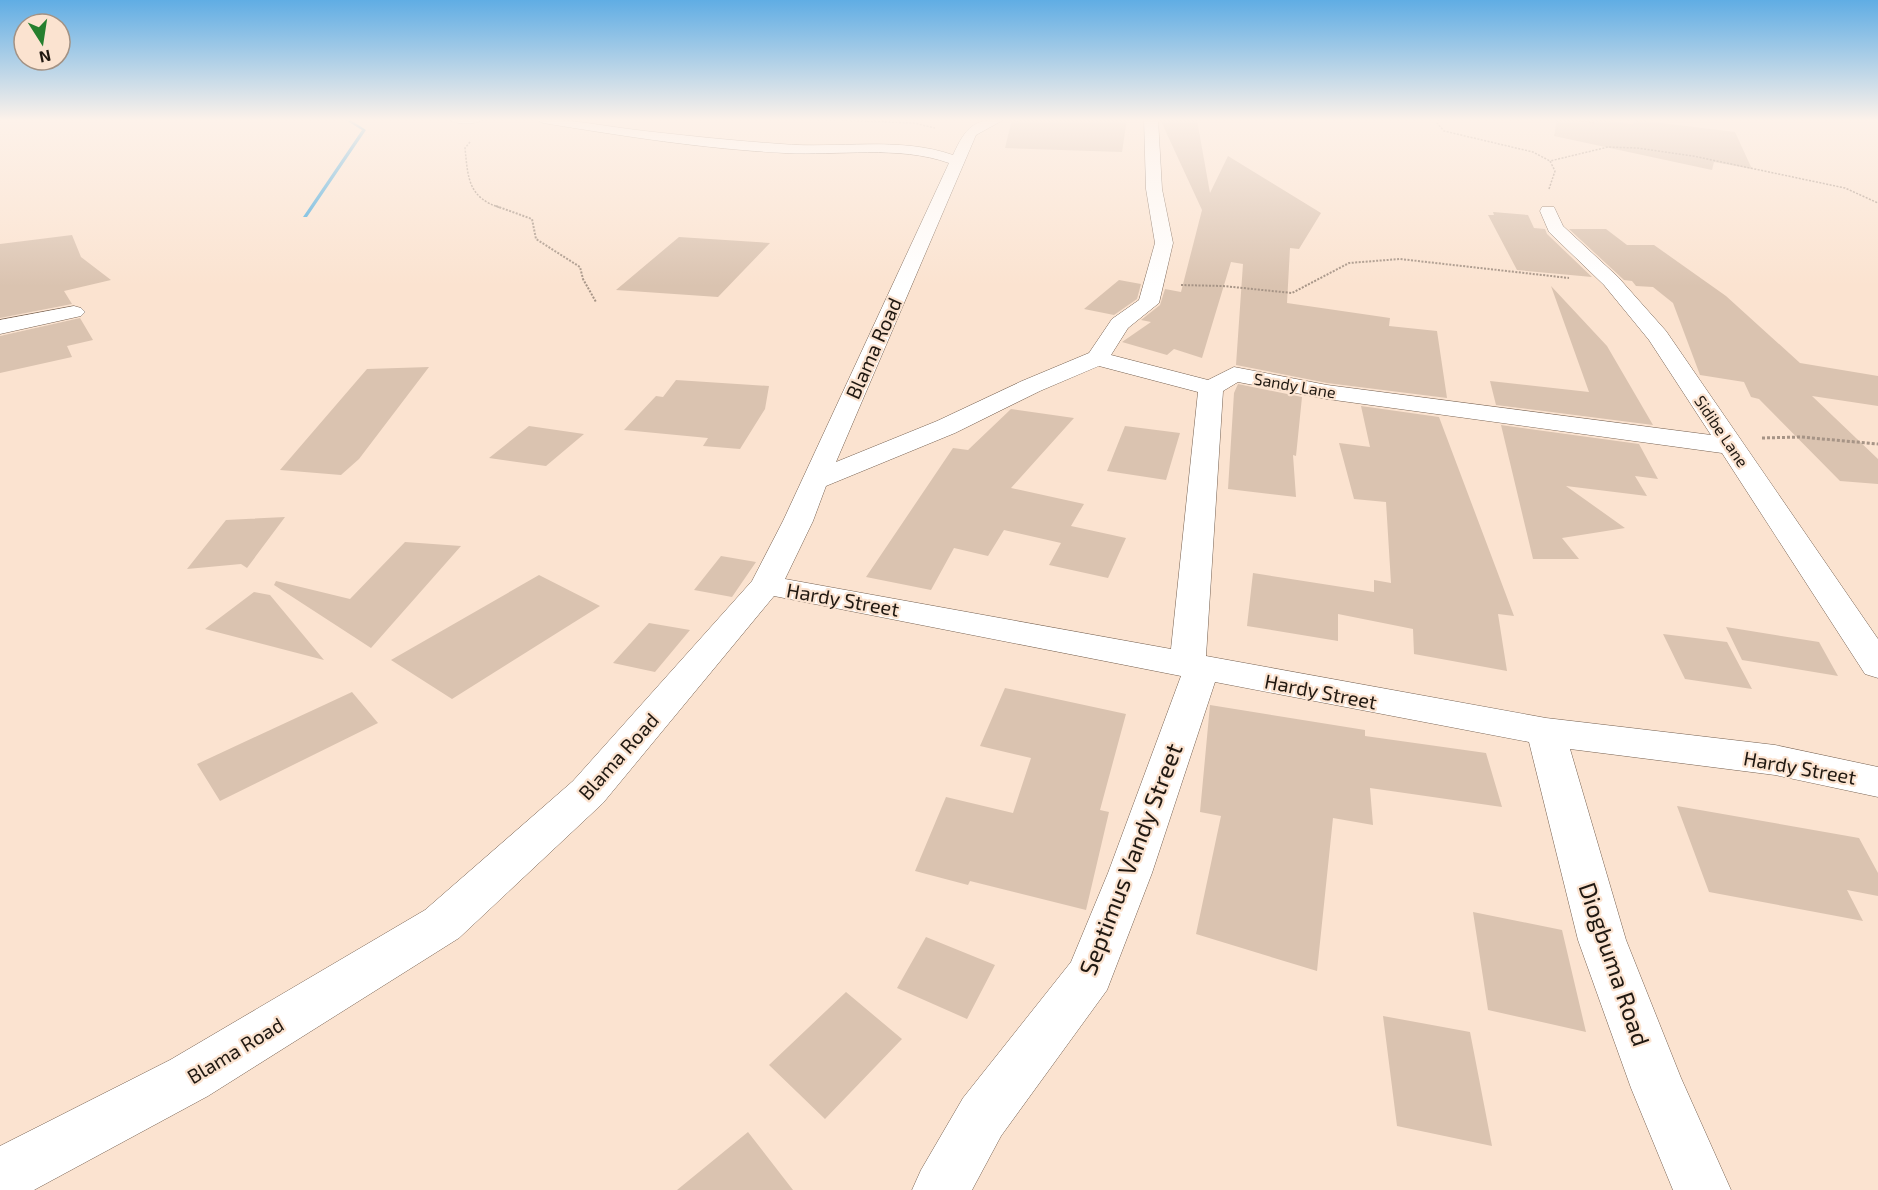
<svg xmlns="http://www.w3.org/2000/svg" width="1878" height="1190" font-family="'Exo 2',sans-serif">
  <rect width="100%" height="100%" fill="#fbe3d0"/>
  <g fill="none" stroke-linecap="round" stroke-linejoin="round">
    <path fill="#35a3dd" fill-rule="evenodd" d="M 344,119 L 349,119 L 366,130 L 307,217 L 303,217 L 362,130 Z"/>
  </g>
  <path fill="#dac3b0" d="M 1012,119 L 1127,119 L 1122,152 L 1005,148 Z
    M 1160,119 L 1197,120 L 1210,193 L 1228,156 L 1321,213 L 1299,249 L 1290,248 L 1287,303 L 1390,318 L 1389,326 L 1437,331 L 1447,398 L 1327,383 L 1236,365 L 1243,264 L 1231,262 L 1202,358 L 1174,349 L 1167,355 L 1122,342 L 1151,322 L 1141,320 L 1160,305 L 1165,289 L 1181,292 L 1202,210 Z
    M 1557,119 L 1592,119 L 1632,124 L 1637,120 L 1735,132 L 1752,169 L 1714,162 L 1712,170 L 1554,136 Z
    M 1493,212 L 1528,215 L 1534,228 L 1545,229 L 1547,234 L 1592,277 L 1517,270 L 1488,215 L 1494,215 Z
    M 1569,229 L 1606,229 L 1627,245 L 1654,245 L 1726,296 L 1800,363 L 1878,376 L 1878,406 L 1812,396 L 1878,459 L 1878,484 L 1840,481 L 1759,399 L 1751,397 L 1744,382 L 1700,375 L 1673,303 L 1653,287 L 1636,286 L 1632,281 L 1624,280 Z
    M 72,235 L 81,257 L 111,280 L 64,291 L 72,304 L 0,318 L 0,244 Z
    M 679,237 L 770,243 L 718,297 L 616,290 Z
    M 1119,280 L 1141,284 L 1137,299 L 1114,315 L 1084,309 Z
    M 1551,286 L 1607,346 L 1653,425 L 1496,405 L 1490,381 L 1589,392 Z
    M 80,318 L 93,340 L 67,346 L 72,357 L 0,373 L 0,336 Z
    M 429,367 L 359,459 L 341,475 L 280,470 L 367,369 Z
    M 676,380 L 769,386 L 765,409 L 740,449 L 703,446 L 708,438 L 624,430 L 656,396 L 663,397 Z
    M 1238,384 L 1302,397 L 1296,456 L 1293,455 L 1296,497 L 1228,489 L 1234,393 Z
    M 1361,406 L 1439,417 L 1514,616 L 1498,614 L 1507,671 L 1414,654 L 1413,629 L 1338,614 L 1338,641 L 1247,626 L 1253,573 L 1374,592 L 1374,580 L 1391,583 L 1386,502 L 1354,499 L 1339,443 L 1370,447 Z
    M 1011,409 L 1074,418 L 1011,488 L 1084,504 L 1071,526 L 1126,538 L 1108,578 L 1049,565 L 1061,543 L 1004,530 L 988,556 L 954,548 L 931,590 L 866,577 L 953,448 L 968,450 Z
    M 1501,425 L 1639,444 L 1658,479 L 1635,476 L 1647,496 L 1566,486 L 1625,528 L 1562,538 L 1579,559 L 1533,559 Z
    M 529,426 L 584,434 L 546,466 L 489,458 Z
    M 1125,426 L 1180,433 L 1166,480 L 1107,471 Z
    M 285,517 L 247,568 L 241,564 L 187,569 L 226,520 Z
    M 405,542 L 461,546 L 371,648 L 274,585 L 276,581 L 350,599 Z
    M 721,556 L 756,562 L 732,597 L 694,590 Z
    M 539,575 L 600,606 L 452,699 L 391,660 Z
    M 254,592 L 270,595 L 324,660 L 205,629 Z
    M 649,623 L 690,630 L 655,672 L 613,663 Z
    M 1726,627 L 1819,642 L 1838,676 L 1742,660 Z
    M 1663,634 L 1727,642 L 1752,689 L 1685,679 Z
    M 1005,688 L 1126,714 L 1100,810 L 1109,812 L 1086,910 L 970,881 L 968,885 L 915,871 L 946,797 L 1013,813 L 1031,758 L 980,746 Z
    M 352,692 L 378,723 L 220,801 L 197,764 Z
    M 1210,705 L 1365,730 L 1365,736 L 1486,753 L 1502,807 L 1370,788 L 1373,825 L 1333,818 L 1317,971 L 1196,934 L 1221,816 L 1200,812 Z
    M 1677,806 L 1859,838 L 1878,873 L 1878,896 L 1847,890 L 1863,921 L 1709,892 Z
    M 1473,912 L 1562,930 L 1586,1032 L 1488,1010 Z
    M 926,937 L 995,965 L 967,1019 L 897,988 Z
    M 846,992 L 902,1039 L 825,1119 L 769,1065 Z
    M 1383,1016 L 1470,1032 L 1492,1146 L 1397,1126 Z
    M 748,1132 L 793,1190 L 677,1190 Z"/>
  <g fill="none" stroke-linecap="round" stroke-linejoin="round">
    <defs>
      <path id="minor" d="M 448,119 L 484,119 C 476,125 456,125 448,119 Z
        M 536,119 C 573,119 608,127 645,131 C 690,136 736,141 781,144 C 837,149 899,136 953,155 C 966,127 973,119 1005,119 L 976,135 L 836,462 L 937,421 L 1022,381 L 1089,353 L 1112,319 L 1139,300 L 1155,243 L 1146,189 L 1144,119 L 1158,119 L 1162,189 L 1173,243 L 1159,303 L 1128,328 L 1111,355 L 1208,380 L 1234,367 L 1327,385 L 1711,435 L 1649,340 L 1604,285 L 1549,232 L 1540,211 L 1542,207 L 1554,207 L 1563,226 L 1618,277 L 1666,331 L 1878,639 L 1878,678 L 1865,674 L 1722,453 L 1327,399 L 1238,382 L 1223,391 L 1206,656 L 1546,718 L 1775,745 L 1878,767 L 1878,797 L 1775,775 L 1570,749 L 1626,940 L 1681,1078 L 1731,1190 L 1673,1190 L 1631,1088 L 1578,940 L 1529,742 L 1215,682 L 1152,873 L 1107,990 L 1001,1136 L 972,1190 L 912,1190 L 921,1170 L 963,1098 L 1071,962 L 1108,873 L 1181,676 L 774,596 L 603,803 L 459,938 L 208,1096 L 34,1190 L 0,1190 L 0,1146 L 170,1060 L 425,910 L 573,781 L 752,581 L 783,521 L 949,163 C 898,145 838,156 785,153 C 704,149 623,136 543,123 ZM 1099,366 L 1198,392 L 1171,649 L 785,579 L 813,521 L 826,486 L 955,433 L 1040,391 Z
        M 74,306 L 81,308 L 85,312 L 81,316 L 0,334 L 0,320 Z"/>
    </defs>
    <use href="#minor" stroke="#766151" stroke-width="1"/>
    <path stroke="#a69486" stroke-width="1.5" stroke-dasharray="2 1.5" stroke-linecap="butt" d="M 808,119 L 914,123 L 935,128
      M 1438,119 L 1437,123 L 1444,131 L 1533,152 L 1550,161
      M 1568,119 L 1595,123
      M 470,142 L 465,148 C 468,178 468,198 501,208
      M 1549,189 L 1555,171 L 1550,161 L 1608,147 L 1637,148 L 1693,156 L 1845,188 L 1878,203"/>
    <path stroke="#a69486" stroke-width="2" stroke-dasharray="2 1.5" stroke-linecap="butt" d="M 496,206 L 532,219 L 536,239 L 580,267 L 583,279 L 596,302
      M 1181,285 L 1223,286 L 1292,293 L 1349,263 L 1400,259 L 1569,278"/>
    <path stroke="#a69486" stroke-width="3" stroke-dasharray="3 2" stroke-linecap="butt" d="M 1762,438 L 1801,437 L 1878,444"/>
    <use href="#minor" fill="#fff" fill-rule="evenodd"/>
  </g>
  <linearGradient id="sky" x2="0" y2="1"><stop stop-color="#60ade4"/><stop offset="0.42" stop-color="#fdf2ea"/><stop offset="1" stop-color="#fdf2ea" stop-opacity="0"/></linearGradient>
  <rect width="1878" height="286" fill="url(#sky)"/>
  <g text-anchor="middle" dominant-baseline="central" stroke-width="4.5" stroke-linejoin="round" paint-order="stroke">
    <g font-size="16" fill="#201811" stroke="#fbe3d0">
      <text transform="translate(1295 385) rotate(10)">Sandy Lane</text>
      <text transform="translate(1722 431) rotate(56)">Sidibe Lane</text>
    </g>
    <g font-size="20" fill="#201811" stroke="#fbe3d0">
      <text transform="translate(873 348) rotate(-66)">Blama Road</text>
      <text transform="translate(843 599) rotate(10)">Hardy Street</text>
      <text transform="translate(1321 691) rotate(11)">Hardy Street</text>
      <text transform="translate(618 756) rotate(-48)">Blama Road</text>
      <text transform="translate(1800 767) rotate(10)">Hardy Street</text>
      <text transform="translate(235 1050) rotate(-31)">Blama Road</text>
    </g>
    <g font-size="24" fill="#201811" stroke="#fbe3d0">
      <text transform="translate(1130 859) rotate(-69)">Septimus Vandy Street</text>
      <text transform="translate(1615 964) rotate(71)">Diogbuma Road</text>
    </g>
  </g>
  <g transform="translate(42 42) rotate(168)"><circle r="28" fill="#fbe3d0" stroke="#a39284" stroke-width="1.5"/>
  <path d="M0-4.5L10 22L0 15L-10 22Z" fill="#267f2e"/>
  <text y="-9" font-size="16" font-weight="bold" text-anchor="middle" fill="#201811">N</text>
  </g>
</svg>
